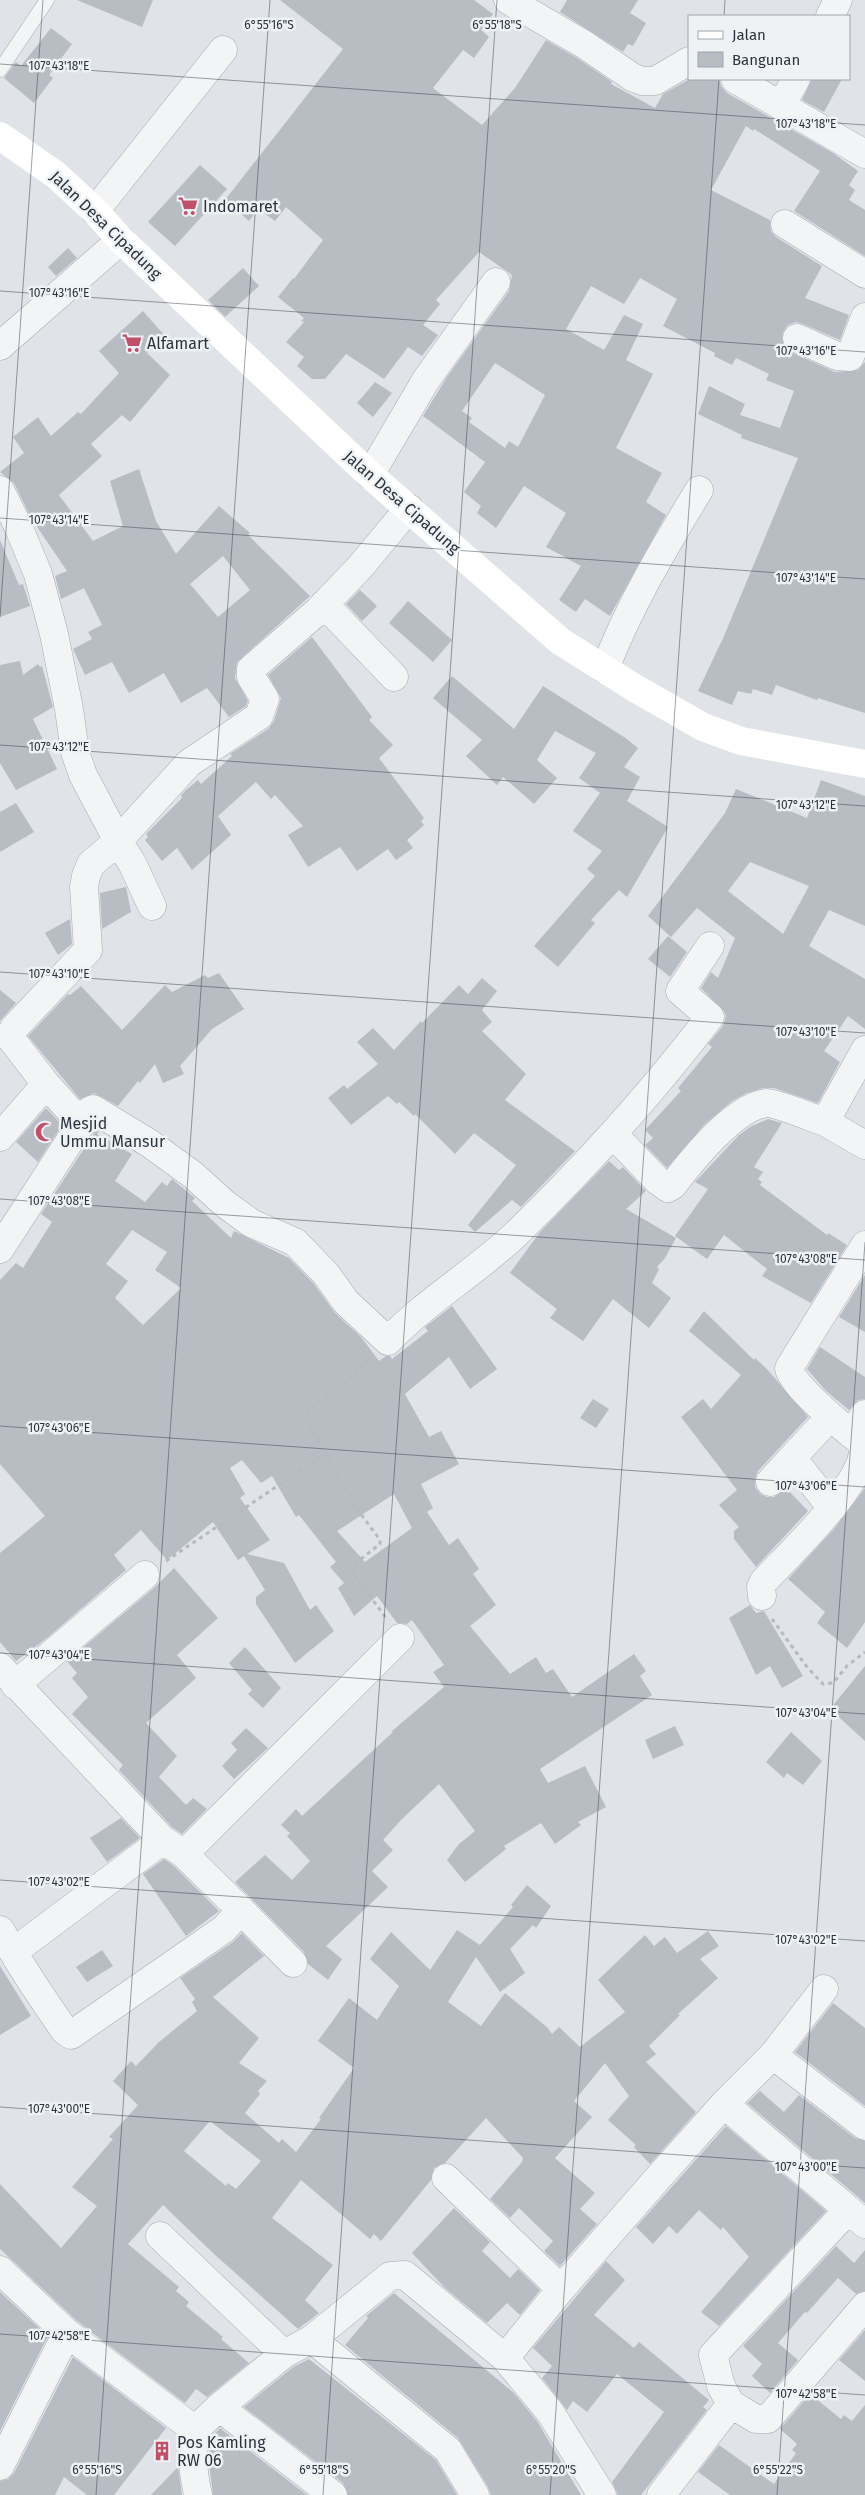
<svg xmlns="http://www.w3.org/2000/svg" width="865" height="2495" font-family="'Fira Sans',sans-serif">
  <rect width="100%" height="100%" fill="#e0e3e7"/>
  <path fill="#b8bdc4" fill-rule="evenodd" d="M 77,0 L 153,0 L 142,27 Z
    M 280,0 L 474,0 L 493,14 L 481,30 L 489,37 L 474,58 L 463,50 L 433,88 L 482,125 L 515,88 L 546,40 L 577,58 L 612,82 L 611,84 L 655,108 L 663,94 L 690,79 L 719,79 L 721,86 L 727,93 L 833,153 L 858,171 L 849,185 L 855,190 L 849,200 L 865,210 L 865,256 L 794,211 L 820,171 L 754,129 L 753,131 L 746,126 L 711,190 L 770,220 L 771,231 L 776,237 L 822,266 L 805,298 L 849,315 L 840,340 L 803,324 L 796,322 L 788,325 L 783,332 L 782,340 L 785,347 L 791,352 L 835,372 L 858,370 L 865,362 L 865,713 L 818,698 L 817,700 L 776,685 L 772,695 L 753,689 L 751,694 L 738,691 L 732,705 L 698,691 L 724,636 L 798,458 L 741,438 L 742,435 L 698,414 L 709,386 L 745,404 L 740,415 L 780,428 L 794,391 L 766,380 L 769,374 L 736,358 L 732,365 L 714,356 L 715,353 L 663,326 L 677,299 L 640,278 L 624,304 L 591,286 L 566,329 L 604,350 L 624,315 L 643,324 L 626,360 L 653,374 L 616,448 L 662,473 L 646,502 L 666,515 L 610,616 L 585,599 L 576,612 L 559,600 L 581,566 L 546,547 L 566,513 L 524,486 L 496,528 L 477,513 L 481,506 L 464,492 L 485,462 L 423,416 L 447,377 L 509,291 L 512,275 L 505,270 L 479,252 L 436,300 L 440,304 L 423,325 L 438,335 L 422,356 L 408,347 L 384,379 L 346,354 L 325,379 L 312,379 L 297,366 L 304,357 L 286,342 L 304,322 L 301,321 L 304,318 L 278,297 L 293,278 L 294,279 L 323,240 L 286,207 L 275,221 L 258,209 L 249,221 L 225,200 L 343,49 ZM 495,363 L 545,395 L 518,447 L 509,441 L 505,448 L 469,422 L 472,418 L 462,411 Z
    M 567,0 L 638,0 L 630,13 L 646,23 L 633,46 L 628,44 L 623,52 L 560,12 Z
    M 51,28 L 72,44 L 49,75 L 53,78 L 34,103 L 4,78 L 16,62 L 21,66 Z
    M 812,79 L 842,79 L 824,112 L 802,100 Z
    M 200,165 L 227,189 L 175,246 L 148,222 Z
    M 68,248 L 77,258 L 56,276 L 48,267 Z
    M 243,268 L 259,286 L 225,317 L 208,300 Z
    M 143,311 L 165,336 L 147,353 L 170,375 L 130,422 L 122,415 L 91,444 L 102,456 L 59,495 L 93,541 L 123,526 L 110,481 L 139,469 L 156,521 L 176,554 L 219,506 L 250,533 L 248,535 L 310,596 L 237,662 L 235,678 L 248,701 L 246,706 L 229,717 L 207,688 L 181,703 L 164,673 L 129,693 L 112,662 L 85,675 L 73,649 L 92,639 L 88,632 L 102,625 L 84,588 L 61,599 L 55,576 L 67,571 L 31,518 L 14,483 L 0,472 L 24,453 L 13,437 L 38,417 L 51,436 L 78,412 L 81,414 L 119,373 L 99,351 ZM 223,556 L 250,590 L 218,617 L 190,584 Z
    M 375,382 L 392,393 L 373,417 L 357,403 Z
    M 0,540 L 19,585 L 23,584 L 30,606 L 0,617 Z
    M 360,590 L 377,606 L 362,621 L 346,604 Z
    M 408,601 L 452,640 L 433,662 L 389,623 Z
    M 312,637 L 372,717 L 369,720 L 393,745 L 379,758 L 424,818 L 421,821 L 424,825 L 407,840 L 413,848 L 396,860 L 388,849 L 357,871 L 340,847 L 308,867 L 288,835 L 303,826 L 275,795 L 271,799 L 256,782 L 218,816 L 231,835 L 192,870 L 177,848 L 162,861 L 145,840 L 148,837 L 146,834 L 182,798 L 181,795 L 186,790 L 198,780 L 201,784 L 232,756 L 230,754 L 268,729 L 274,721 L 281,698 L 268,675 Z
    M 20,661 L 23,675 L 38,664 L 40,667 L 42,666 L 53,707 L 33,719 L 57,769 L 16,790 L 0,763 L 0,665 Z
    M 452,676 L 514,729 L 543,686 L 624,737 L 638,748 L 624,767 L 640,777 L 627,801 L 668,827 L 627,897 L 619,890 L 591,920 L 595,923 L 558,967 L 534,946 L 595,876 L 587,869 L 602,851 L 573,831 L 600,793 L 579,778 L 596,753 L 555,731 L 537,760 L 557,778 L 534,804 L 503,777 L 497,785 L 466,756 L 482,740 L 433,698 Z
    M 821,780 L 865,796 L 865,926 L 829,910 L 809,946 L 865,979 L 865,1029 L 848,1016 L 824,1051 L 840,1062 L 818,1103 L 774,1088 L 763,1088 L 747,1093 L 732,1101 L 704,1125 L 667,1168 L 645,1145 L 653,1138 L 645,1130 L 681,1091 L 678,1088 L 712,1047 L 708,1044 L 723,1026 L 726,1016 L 724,1011 L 701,988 L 711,972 L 718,978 L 735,938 L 697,908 L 671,937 L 648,916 L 725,813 L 736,789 L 807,818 ZM 750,862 L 809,886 L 783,934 L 728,891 Z
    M 16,803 L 34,832 L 0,852 L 0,812 Z
    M 126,887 L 131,912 L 102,929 L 100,893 Z
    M 70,919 L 72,944 L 58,955 L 45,933 Z
    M 668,936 L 687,952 L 670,977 L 648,959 Z
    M 219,973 L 244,1009 L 212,1029 L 180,1066 L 184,1074 L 163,1083 L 155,1064 L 140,1083 L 138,1081 L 118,1106 L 94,1093 L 80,1099 L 28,1036 L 68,994 L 70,995 L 81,986 L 122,1030 L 165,985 L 172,992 L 205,975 L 208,978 Z
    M 482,978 L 497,991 L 482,1010 L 492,1022 L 482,1031 L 526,1074 L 505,1100 L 575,1151 L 521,1207 L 512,1200 L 475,1232 L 468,1225 L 516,1165 L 474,1133 L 455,1154 L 415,1114 L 414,1116 L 399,1102 L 397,1104 L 388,1096 L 351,1125 L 328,1098 L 344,1085 L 347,1089 L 378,1064 L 357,1042 L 373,1028 L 394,1050 L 421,1021 L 422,1023 L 459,985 L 468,994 Z
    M 0,990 L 16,1003 L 0,1021 Z
    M 46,1108 L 62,1125 L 38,1162 L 16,1142 Z
    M 768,1119 L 782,1123 L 754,1167 L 763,1172 L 758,1179 L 762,1182 L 760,1185 L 827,1235 L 828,1233 L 847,1245 L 811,1303 L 762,1276 L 767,1269 L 724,1235 L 707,1259 L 675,1236 L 708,1189 L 695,1182 L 738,1136 L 750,1127 Z
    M 97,1129 L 99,1131 L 97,1134 L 132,1154 L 115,1181 L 145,1202 L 162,1182 L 167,1186 L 172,1179 L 195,1198 L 192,1201 L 231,1238 L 234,1231 L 289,1258 L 314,1284 L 335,1313 L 361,1337 L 379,1361 L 386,1356 L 390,1356 L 392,1359 L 428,1331 L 425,1327 L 452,1306 L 497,1369 L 470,1389 L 449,1357 L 405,1394 L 429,1437 L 441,1431 L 459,1464 L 421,1484 L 433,1508 L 427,1512 L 449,1545 L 458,1538 L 479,1569 L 473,1574 L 496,1605 L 470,1626 L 510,1674 L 536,1657 L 546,1673 L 553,1669 L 572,1697 L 634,1654 L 646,1671 L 640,1676 L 652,1695 L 540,1769 L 548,1783 L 585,1766 L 606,1807 L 578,1822 L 581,1825 L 555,1844 L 541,1823 L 504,1846 L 506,1849 L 465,1882 L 447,1860 L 459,1844 L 475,1831 L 439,1784 L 401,1820 L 383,1840 L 393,1850 L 372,1871 L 388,1887 L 326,1946 L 342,1959 L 328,1980 L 308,1964 L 304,1952 L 235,1882 L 265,1855 L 292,1880 L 310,1861 L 287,1836 L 290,1833 L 281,1825 L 296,1809 L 302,1816 L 393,1732 L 392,1731 L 444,1687 L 433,1672 L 444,1665 L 412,1620 L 407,1624 L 397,1623 L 377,1596 L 354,1616 L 338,1588 L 344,1583 L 330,1567 L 336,1562 L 299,1515 L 296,1517 L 272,1476 L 261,1483 L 242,1460 L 230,1468 L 245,1494 L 240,1498 L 270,1540 L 247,1554 L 284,1563 L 310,1610 L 316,1605 L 334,1631 L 295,1663 L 256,1604 L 256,1597 L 265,1590 L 244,1556 L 238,1560 L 213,1522 L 167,1560 L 141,1530 L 114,1555 L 126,1570 L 47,1638 L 16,1661 L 0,1642 L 0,1553 L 45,1516 L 0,1464 L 0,1280 L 16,1263 L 23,1268 L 52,1222 L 41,1214 ZM 132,1230 L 167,1252 L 155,1270 L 181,1288 L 143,1325 L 115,1298 L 128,1281 L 106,1264 ZM 394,1494 L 412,1528 L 365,1562 L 337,1531 Z
    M 609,1161 L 619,1170 L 623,1167 L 646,1191 L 626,1209 L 676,1238 L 665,1258 L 657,1267 L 659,1269 L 652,1283 L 671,1298 L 649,1328 L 613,1299 L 583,1341 L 550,1318 L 557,1309 L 510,1273 L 540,1232 Z
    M 865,1275 L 865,1332 L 839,1317 Z
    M 704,1311 L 754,1360 L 755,1358 L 767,1369 L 808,1417 L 758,1471 L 755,1479 L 755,1487 L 760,1494 L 767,1497 L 774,1497 L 786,1488 L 808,1511 L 756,1567 L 734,1539 L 734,1531 L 739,1527 L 719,1505 L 737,1490 L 681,1417 L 703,1399 L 711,1409 L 741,1375 L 689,1331 Z
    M 820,1347 L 865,1377 L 865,1399 L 858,1400 L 849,1410 L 826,1391 L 807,1369 Z
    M 593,1399 L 609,1409 L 596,1428 L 580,1418 Z
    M 865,1488 L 865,1622 L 847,1648 L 817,1623 L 825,1612 L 788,1579 L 834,1529 Z
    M 174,1568 L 218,1618 L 177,1655 L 196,1678 L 146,1723 L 177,1756 L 159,1777 L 186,1805 L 193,1798 L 207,1809 L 182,1834 L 173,1828 L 119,1770 L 123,1765 L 72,1714 L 88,1697 L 72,1678 L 77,1673 L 67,1661 L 155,1587 Z
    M 750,1605 L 756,1613 L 764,1611 L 803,1676 L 782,1688 L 770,1666 L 756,1675 L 729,1618 Z
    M 245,1647 L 281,1688 L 263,1708 L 248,1694 L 252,1690 L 229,1663 Z
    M 865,1666 L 865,1741 L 830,1709 Z
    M 675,1726 L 684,1745 L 653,1759 L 645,1740 Z
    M 246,1728 L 268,1748 L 234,1779 L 222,1766 L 237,1750 L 231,1743 Z
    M 791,1732 L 822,1761 L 803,1785 L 787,1773 L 784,1778 L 766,1762 Z
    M 121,1818 L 140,1838 L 107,1862 L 90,1838 Z
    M 164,1859 L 174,1866 L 219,1911 L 186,1936 L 143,1874 Z
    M 527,1885 L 551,1906 L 536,1928 L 533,1925 L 510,1949 L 525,1973 L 500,1992 L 476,1957 L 448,2002 L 481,2026 L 505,1993 L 547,2027 L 552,2034 L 559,2027 L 580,2047 L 625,2012 L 598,1980 L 645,1935 L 654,1946 L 665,1937 L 677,1953 L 708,1931 L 719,1946 L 700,1959 L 718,1978 L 678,2014 L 680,2015 L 649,2046 L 656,2054 L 646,2062 L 696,2112 L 650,2164 L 634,2147 L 636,2145 L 608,2120 L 629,2096 L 605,2063 L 574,2101 L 592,2117 L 555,2158 L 595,2193 L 580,2209 L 597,2224 L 560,2266 L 544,2251 L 553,2241 L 519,2208 L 510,2218 L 490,2199 L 522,2162 L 523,2158 L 486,2118 L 445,2163 L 434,2168 L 431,2180 L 381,2241 L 374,2234 L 370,2239 L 301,2180 L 272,2218 L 333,2265 L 305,2300 L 319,2313 L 298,2329 L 214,2254 L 163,2205 L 128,2244 L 179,2287 L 176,2291 L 189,2302 L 186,2306 L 223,2337 L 221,2339 L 249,2363 L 207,2397 L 196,2389 L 185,2403 L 77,2321 L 0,2249 L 0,2184 L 61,2248 L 97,2206 L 72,2187 L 113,2139 L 109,2137 L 138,2105 L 113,2081 L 131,2061 L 136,2066 L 159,2042 L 197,2011 L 192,2002 L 195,1999 L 180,1978 L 233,1942 L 242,1933 L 264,1956 L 213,1997 L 259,2038 L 239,2063 L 267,2081 L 258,2091 L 260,2094 L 245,2113 L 279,2143 L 282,2139 L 296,2152 L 321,2119 L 319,2118 L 354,2068 L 318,2041 L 349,1998 L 377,2020 L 399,1986 L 370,1959 L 391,1932 L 430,1970 L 457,1930 L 480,1945 L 513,1907 L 511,1905 ZM 210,2121 L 261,2161 L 236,2189 L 228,2183 L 226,2186 L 184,2151 Z
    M 102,1950 L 113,1966 L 87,1982 L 76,1967 Z
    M 0,1966 L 31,2016 L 0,2035 Z
    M 833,2003 L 865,2028 L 865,2106 L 795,2052 Z
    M 760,2091 L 784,2112 L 799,2095 L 855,2138 L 865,2141 L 865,2203 L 747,2103 Z
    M 726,2126 L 826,2211 L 719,2326 L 701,2312 L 749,2257 L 723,2227 L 721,2230 L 699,2210 L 677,2234 L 669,2226 L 653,2244 L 636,2227 Z
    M 454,2208 L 490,2242 L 482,2251 L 510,2278 L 518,2269 L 540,2290 L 520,2315 L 507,2303 L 487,2323 L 445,2288 L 412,2253 Z
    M 836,2246 L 854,2263 L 865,2250 L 865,2291 L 856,2294 L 838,2278 L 807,2313 L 805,2312 L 778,2343 L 798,2360 L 770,2393 L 752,2376 L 762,2364 L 743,2346 Z
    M 606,2261 L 625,2280 L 594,2315 L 634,2348 L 639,2342 L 709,2400 L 703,2407 L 707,2410 L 641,2495 L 618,2495 L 612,2482 L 664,2412 L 617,2374 L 587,2412 L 573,2401 L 567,2410 L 542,2378 L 552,2366 L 533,2348 Z
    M 0,2292 L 48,2336 L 0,2431 Z
    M 394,2293 L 514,2393 L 537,2421 L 581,2495 L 491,2495 L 488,2487 L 458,2438 L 345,2345 L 368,2318 L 366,2316 Z
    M 865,2330 L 865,2381 L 839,2360 Z
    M 73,2357 L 166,2428 L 114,2495 L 87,2495 L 64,2477 L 55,2495 L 0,2495 L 0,2481 L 8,2479 L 14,2473 Z
    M 309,2359 L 436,2460 L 457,2495 L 348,2495 L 343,2483 L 244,2407 L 293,2367 Z
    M 810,2394 L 841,2419 L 844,2415 L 852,2421 L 865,2405 L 865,2495 L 730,2495 L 698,2472 L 719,2445 L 774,2484 L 796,2453 L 792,2450 L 797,2444 L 780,2429 Z
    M 220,2428 L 307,2495 L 213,2495 L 209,2462 L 209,2440 Z
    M 178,2467 L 182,2495 L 151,2495 Z"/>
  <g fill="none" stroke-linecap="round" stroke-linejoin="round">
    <defs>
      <path id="lane" d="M 0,70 L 47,0"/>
      <path id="street" d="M 508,0 L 585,45 L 632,77 L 642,81 L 655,81 L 689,61
        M 830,16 L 838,0
        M 735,79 L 865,154
        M 782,104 L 796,79
        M 95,211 L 223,50
        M 785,224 L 865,274
        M 797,338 L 837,356 L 850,357 L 865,317
        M 0,346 L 121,240
        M 370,475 L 426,380 L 496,282
        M 0,490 L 18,526 L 38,574 L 54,634 L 69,709 L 75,752 L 83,775 L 118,841 L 132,863 L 152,906
        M 324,604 L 394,677
        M 605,669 C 629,606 664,548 699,490
        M 865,1050 L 825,1122 L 865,1145
        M 82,1124 L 46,1084 L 12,1040 L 11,1034 L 14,1028 L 88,950 L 84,887 L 86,876 L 91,864 L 118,841 L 189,763 L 259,716 L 265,699 L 251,677 L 251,669 L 318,611 L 361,566 L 409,508
        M 613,1134 L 658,1181 L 668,1188 L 673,1185 C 691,1161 735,1106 767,1103 C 777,1103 813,1118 825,1122
        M 0,1137 L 46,1084
        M 0,1249 L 89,1111 L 93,1109 L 149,1143 L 193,1175 L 225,1204 L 251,1223 L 295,1242 L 326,1274 L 346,1302 L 388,1341 C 427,1300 476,1272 516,1234 C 586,1166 651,1094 710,1017 L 680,991 L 710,946
        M 851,1434 C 838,1423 790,1383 789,1368 L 865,1245
        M 792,1458 L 830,1417
        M 770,1482 L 792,1458 L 832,1508
        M 762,1596 L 761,1587 L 764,1581 C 788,1556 862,1485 863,1451 C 864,1442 857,1439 851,1434 L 865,1414
        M 0,1667 L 163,1840
        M 15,1685 L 145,1575
        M 184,1854 L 400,1638
        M 241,1910 L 293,1963
        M 0,1930 L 1,1931 C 20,1966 42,1998 65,2031 L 71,2035 L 224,1929 L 241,1910 L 184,1854 L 163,1840 L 13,1952
        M 773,2055 L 865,2126
        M 724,2104 L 865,2224
        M 446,2178 L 561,2289
        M 160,2236 L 284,2354
        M 0,2270 L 67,2333 L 195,2430 L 219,2407 L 333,2495
        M 312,2339 L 448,2450 L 475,2495
        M 505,2358 L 561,2289 L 658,2178 L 724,2104 L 773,2055 L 824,1989
        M 731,2404 L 756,2419 L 768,2419 L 865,2306
        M 219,2407 L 284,2354 L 312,2339 L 390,2276 L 405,2275 L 505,2358 L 550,2412 L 602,2495
        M 195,2430 C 191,2453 193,2472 198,2495
        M 0,2466 L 67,2333
        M 661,2495 L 731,2404 L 721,2386 L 713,2355 L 848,2210"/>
    </defs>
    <use href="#lane" stroke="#a6abb1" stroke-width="15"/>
    <use href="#street" stroke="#a6abb1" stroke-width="29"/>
    <path stroke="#b6babe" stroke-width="3" stroke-dasharray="4 4" stroke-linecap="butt" d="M 370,1359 L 312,1409 L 306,1414 L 306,1419 L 352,1502 L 380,1540 L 380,1544 L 357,1562 L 352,1572 L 386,1618
      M 166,1561 L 325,1454
      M 772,1619 L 807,1667 L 823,1684 L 833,1683 L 847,1666 L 865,1652"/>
    <use href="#lane" stroke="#f2f4f6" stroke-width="14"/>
    <use href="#street" stroke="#f2f4f6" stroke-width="28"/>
    <path stroke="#fff" stroke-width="28" d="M 0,136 L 56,175 L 95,211 L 121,240 L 370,475 L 560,641 L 633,687 L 703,727 L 741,741 L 865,764"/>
  </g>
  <path fill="none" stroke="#2a333d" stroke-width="1" stroke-opacity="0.45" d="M 724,16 L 725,0M 0,64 L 865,125M 0,291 L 865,352M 0,518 L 865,579M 0,617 L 43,0M 0,745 L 865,806M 0,972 L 865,1033M 0,1199 L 865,1260M 0,1426 L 865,1487M 0,1653 L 865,1714M 0,1880 L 865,1941M 0,2107 L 865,2168M 0,2334 L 865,2395M 96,2495 L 270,0M 323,2495 L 497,0M 550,2495 L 719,79M 777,2495 L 865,1242"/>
  <defs>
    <symbol id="supermarket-bare" viewBox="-9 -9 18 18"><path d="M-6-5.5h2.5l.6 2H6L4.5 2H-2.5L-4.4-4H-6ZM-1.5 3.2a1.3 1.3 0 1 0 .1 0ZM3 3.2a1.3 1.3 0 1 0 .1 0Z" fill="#bf526b" stroke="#eff2f5" stroke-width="2.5" paint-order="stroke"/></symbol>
    <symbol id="mosque-bare" viewBox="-9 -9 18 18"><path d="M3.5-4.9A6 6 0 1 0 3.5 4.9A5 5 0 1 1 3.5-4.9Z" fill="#bf526b" stroke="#eff2f5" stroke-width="2.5" paint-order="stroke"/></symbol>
    <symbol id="building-bare" viewBox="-9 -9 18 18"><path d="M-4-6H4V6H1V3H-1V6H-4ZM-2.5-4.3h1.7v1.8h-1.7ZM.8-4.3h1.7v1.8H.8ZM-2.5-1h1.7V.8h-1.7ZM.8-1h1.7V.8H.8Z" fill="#bf526b" stroke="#eff2f5" stroke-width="2.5" paint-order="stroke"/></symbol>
  </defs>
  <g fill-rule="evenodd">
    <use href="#supermarket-bare" x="174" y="192" width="28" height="28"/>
    <use href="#supermarket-bare" x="118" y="329" width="28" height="28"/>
    <use href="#mosque-bare" x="31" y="1118" width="28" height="28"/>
    <use href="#building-bare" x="148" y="2437" width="28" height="28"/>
  </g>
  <g text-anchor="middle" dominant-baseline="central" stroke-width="5" stroke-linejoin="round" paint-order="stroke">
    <g font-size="16" fill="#2a333d" stroke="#eff2f5" text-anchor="start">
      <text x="203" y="206">Indomaret</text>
      <text x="147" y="343">Alfamart</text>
      <text x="60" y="1123">Mesjid<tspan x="60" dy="18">Ummu Mansur</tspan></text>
      <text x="177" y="2442">Pos Kamling<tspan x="177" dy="18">RW 06</tspan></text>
    </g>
    <g font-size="16" fill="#2a333d" stroke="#eff2f5">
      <text transform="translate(106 225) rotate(44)">Jalan Desa Cipadung</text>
      <text transform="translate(402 502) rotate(41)">Jalan Desa Cipadung</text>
    </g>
  </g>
  <g font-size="12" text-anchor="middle" fill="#2a333d" stroke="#eff2f5" stroke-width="5" stroke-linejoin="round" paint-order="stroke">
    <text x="269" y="29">6°55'16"S</text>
    <text x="497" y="29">6°55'18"S</text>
    <text x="59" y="70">107°43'18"E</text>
    <text x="806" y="128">107°43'18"E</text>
    <text x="59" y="297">107°43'16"E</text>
    <text x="806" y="355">107°43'16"E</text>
    <text x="59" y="524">107°43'14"E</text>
    <text x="806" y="582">107°43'14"E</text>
    <text x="59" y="751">107°43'12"E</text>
    <text x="806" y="809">107°43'12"E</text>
    <text x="59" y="978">107°43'10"E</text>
    <text x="806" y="1036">107°43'10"E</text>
    <text x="59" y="1205">107°43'08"E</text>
    <text x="806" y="1263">107°43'08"E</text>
    <text x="59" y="1432">107°43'06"E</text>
    <text x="806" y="1490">107°43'06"E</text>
    <text x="59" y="1659">107°43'04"E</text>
    <text x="806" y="1717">107°43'04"E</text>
    <text x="59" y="1886">107°43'02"E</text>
    <text x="806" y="1944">107°43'02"E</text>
    <text x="59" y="2113">107°43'00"E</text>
    <text x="806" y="2171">107°43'00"E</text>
    <text x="59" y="2340">107°42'58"E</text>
    <text x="806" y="2398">107°42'58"E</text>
    <text x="97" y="2474">6°55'16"S</text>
    <text x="324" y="2474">6°55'18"S</text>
    <text x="551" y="2474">6°55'20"S</text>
    <text x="778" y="2474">6°55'22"S</text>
  </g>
  <rect x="688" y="15" width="162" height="65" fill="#eff2f5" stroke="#a0a6ab"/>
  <rect x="698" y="31" width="25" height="8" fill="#ffffff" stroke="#a0a6ab"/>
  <text x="732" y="40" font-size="15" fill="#2a333d">Jalan</text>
  <rect x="698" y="52" width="25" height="15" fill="#b8bdc4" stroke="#a0a6ab"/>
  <text x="732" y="65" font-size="15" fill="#2a333d">Bangunan</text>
</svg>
